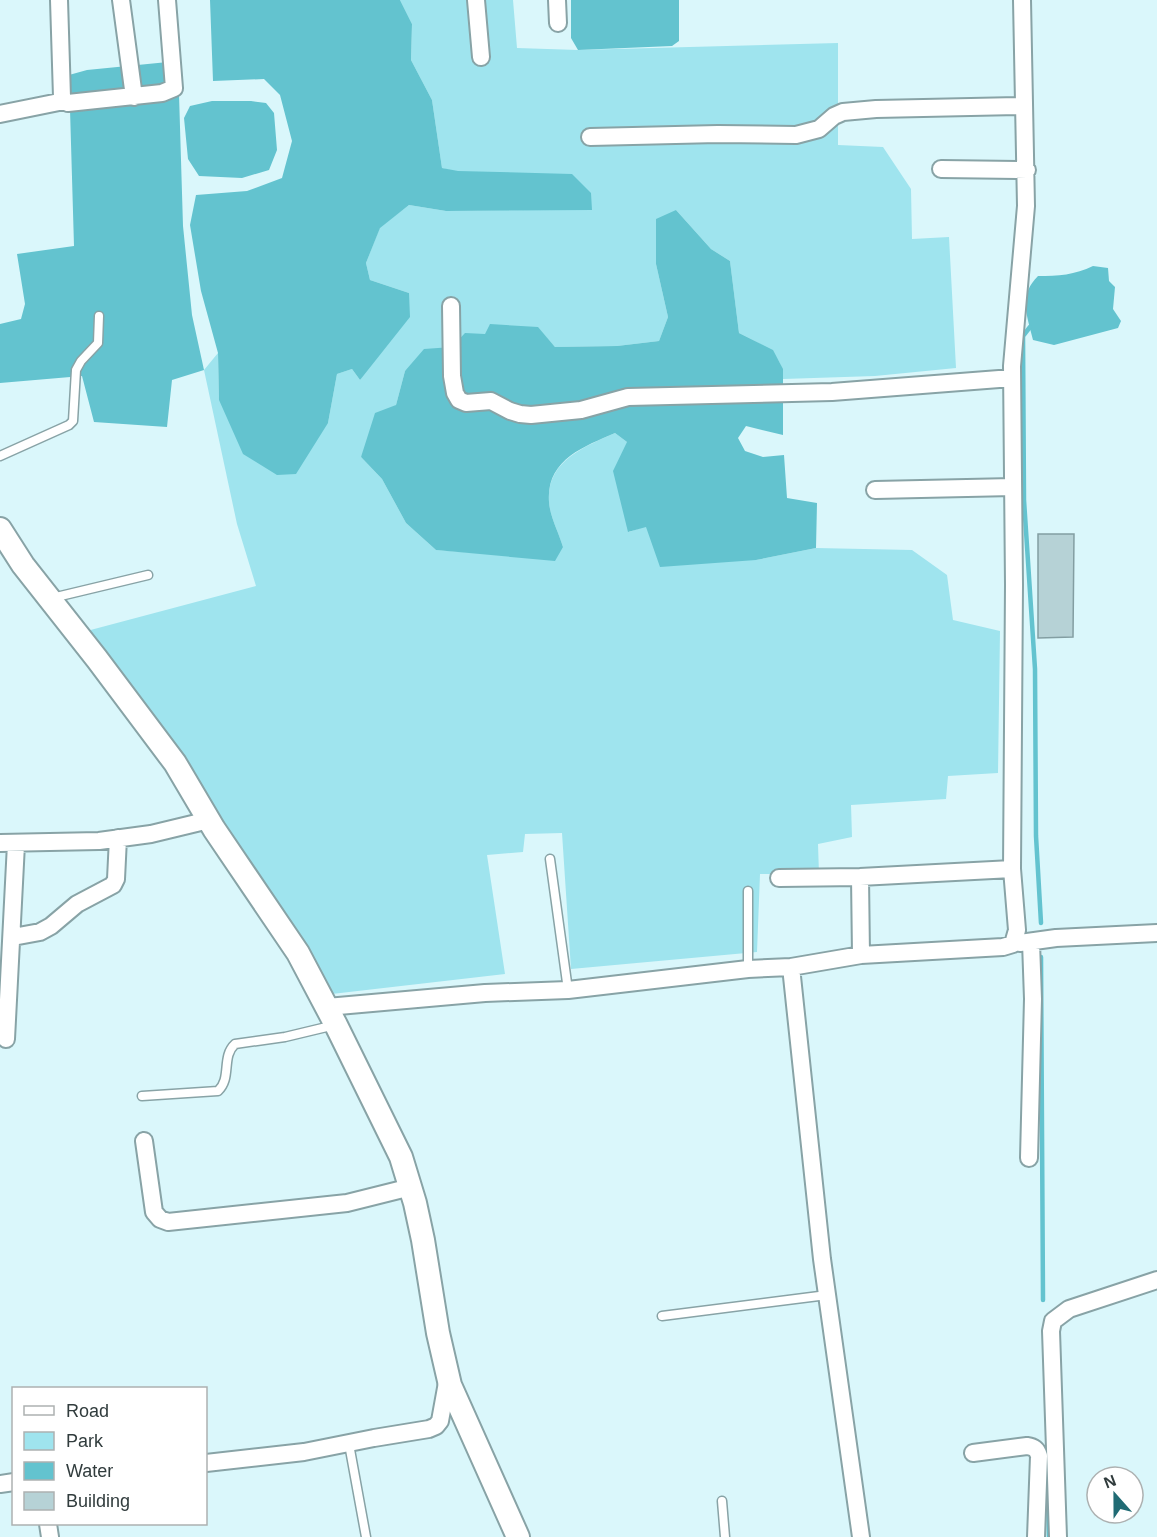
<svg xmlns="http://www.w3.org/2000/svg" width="1157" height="1537" font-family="Helvetica,sans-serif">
  <rect width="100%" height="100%" fill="#daf7fb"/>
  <path fill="#9fe4ee" d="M 400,0 L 513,0 L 517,48 L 578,50 L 838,43 L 838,145 L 883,147 L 911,189 L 912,239 L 949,237 L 956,368 L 875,376 L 783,379 C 783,352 761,344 739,333 L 730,261 L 711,249 L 676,210 L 656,264 L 668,317 L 659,341 L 617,346 L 555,347 L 538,328 L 485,334 L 453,347 L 405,371 L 396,405 L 361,457 L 382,479 L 406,523 L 436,550 L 491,554 L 563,547 C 559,533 550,517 549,502 C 546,461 584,447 615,433 L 627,442 L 629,532 L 646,526 L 756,560 L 816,548 L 912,550 L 947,575 L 953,620 L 1000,631 L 998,773 L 948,776 L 946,799 L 851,805 L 852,837 L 818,844 L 819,874 L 760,874 L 757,952 L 571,969 L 562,833 L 525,834 L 523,852 L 487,855 L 505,974 L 323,995 L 83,632 L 256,586 L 237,524 L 204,370 L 218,353 L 219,400 L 328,423 L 337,374 L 352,369 L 360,380 L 409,293 L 370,280 L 366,263 L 380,227 L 409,205 L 446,211 L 592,209 L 442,168 L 432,100 L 411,60 L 412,24 Z"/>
  <path fill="#63c3cf" d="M 210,0 L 400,0 L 412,24 L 411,60 L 432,100 L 442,168 L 458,171 L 572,174 L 591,193 L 592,210 L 446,211 L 409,205 L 380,228 L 366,263 L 370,280 L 409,293 L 410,317 L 360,380 L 352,369 L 337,374 L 328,423 L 296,474 L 277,475 L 243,454 L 219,400 L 218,353 L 201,291 L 190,225 L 196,195 L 247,191 L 282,178 L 292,141 L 280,95 L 264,79 L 213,81 Z
    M 571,0 L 679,0 L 679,41 L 672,46 L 578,50 L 571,38 Z
    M 178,61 L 183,226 L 192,315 L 204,370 L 172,380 L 167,427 L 94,422 L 82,376 L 0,383 L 0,324 L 21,319 L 25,304 L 17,254 L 74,246 L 69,75 L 87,70 Z
    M 212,101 L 251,101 L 266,103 L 274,113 L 277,150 L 269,170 L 242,178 L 199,176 L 188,159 L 184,118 L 190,106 Z
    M 676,210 L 711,249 L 730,261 L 739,333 L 773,350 L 783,369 L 783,435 L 746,426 L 738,438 L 745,451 L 763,457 L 784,455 L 787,498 L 817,503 L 816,548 L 756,560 L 660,567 L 646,527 L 628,532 L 613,471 L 627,442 L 615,433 C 583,447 546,460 549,502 C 550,517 559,533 563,547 L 555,561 L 436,550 L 406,523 L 382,479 L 361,457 L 375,413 L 396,405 L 405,371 L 424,349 L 452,347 L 465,333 L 485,334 L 490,324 L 538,327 L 555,347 L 617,346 L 659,341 L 668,317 L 656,264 L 656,219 Z
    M 1093,266 L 1108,268 L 1109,281 L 1115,287 L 1113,309 L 1121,321 L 1118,328 L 1054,345 L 1033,340 C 1027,315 1018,296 1038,276 C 1058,276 1075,275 1093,266 Z"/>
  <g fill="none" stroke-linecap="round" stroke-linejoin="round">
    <path stroke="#63c3cf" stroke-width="4.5" d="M 1030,327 L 1023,336 L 1024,500 L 1035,669 L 1036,836 L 1041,923
      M 1041,957 L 1043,1300
      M 1047,1447 L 1049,1537"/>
  </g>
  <path fill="#b6d2d6" stroke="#839ea2" stroke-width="1.5" d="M 1038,534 L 1074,534 L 1073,637 L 1038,638 Z"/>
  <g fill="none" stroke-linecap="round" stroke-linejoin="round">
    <defs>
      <path id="lane" d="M 0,456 L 69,425 L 73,421 L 76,370 L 81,361 L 98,343 L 99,316
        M 52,598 L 148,575
        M 550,859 L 568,990
        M 748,891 L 748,969
        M 142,1096 L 218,1091 C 232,1078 221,1057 235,1044 L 285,1037 L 335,1025
        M 662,1316 L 827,1295
        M 349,1444 L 366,1537
        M 722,1501 L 725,1537"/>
      <path id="street" d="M 59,0 L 62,97 L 64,101 L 68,103 L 162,93 L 174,88 L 167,0
        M 121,0 L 134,97
        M 476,0 L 481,57
        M 557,0 L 558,23
        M 0,114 L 64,101
        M 590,137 L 718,134 L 796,135 L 819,129 L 834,116 L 843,112 L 876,109 L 1024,106
        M 941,169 L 1027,170
        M 451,306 L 452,376 L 455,393 L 459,400 L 466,403 L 491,401 L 510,411 L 520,414 L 531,415 L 581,410 L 628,397 L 832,392 L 1012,378
        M 875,490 L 1013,487
        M 0,843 L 99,841 L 151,834 L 209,820
        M 860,877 L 861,955
        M 779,878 L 860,877 L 1012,869
        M 13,937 L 40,932 L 51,926 L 77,904 L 113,885 L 116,879 L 118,838
        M 1020,943 L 1056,938 L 1157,933
        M 791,967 L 822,1259 L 861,1537
        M 327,1007 L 485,993 L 568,990 L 748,969 L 791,967 L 861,955 L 1003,947 L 1013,944 L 1017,930 L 1012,869 L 1014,585 L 1012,366 L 1026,206 L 1022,0
        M 6,1039 L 16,844
        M 144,1141 L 154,1212 L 160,1219 L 168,1222 L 347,1203 L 411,1187
        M 1029,1158 L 1033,999 L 1031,942
        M 973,1453 L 1027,1446 C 1034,1447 1037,1449 1039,1456 L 1036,1537
        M 206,1463 L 304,1452 L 374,1438 L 429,1429 L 436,1426 L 440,1421 L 448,1377
        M 0,1484 L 14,1482
        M 48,1524 L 50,1537
        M 1058,1537 L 1051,1331 L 1053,1321 L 1069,1309 L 1157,1280"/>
      <path id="secondary" d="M 0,529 L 23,565 L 97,659 L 175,763 L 214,829 L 298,953 L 336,1025 L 401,1157 L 415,1203 L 423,1240 L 438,1333 L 450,1385 L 518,1537"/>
    </defs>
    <use href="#lane" stroke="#88a3a6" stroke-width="11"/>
    <use href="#street" stroke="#88a3a6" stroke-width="20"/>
    <use href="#secondary" stroke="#88a3a6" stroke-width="26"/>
    <use href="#lane" stroke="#fff" stroke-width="8"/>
    <use href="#street" stroke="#fff" stroke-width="16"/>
    <use href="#secondary" stroke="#fff" stroke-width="22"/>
  </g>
  <rect x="12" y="1387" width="195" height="138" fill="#ffffff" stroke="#adb1b1" stroke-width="1.5"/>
  <rect x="24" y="1406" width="30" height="9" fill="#ffffff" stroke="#adb1b1" stroke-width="1.5"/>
  <text x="66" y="1417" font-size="18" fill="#313c3d">Road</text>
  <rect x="24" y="1432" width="30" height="18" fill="#9fe4ee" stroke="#adb1b1" stroke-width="1.5"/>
  <text x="66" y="1447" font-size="18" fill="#313c3d">Park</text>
  <rect x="24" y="1462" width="30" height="18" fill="#63c3cf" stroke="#adb1b1" stroke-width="1.5"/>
  <text x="66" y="1477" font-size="18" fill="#313c3d">Water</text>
  <rect x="24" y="1492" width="30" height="18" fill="#b6d2d6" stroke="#adb1b1" stroke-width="1.5"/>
  <text x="66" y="1507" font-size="18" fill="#313c3d">Building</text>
  <g transform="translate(1115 1495) rotate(339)"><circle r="28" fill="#ffffff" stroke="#adb1b1" stroke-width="1.5"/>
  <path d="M0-4.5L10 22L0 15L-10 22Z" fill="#206b74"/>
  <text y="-9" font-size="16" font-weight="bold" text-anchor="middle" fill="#313c3d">N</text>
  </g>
</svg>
